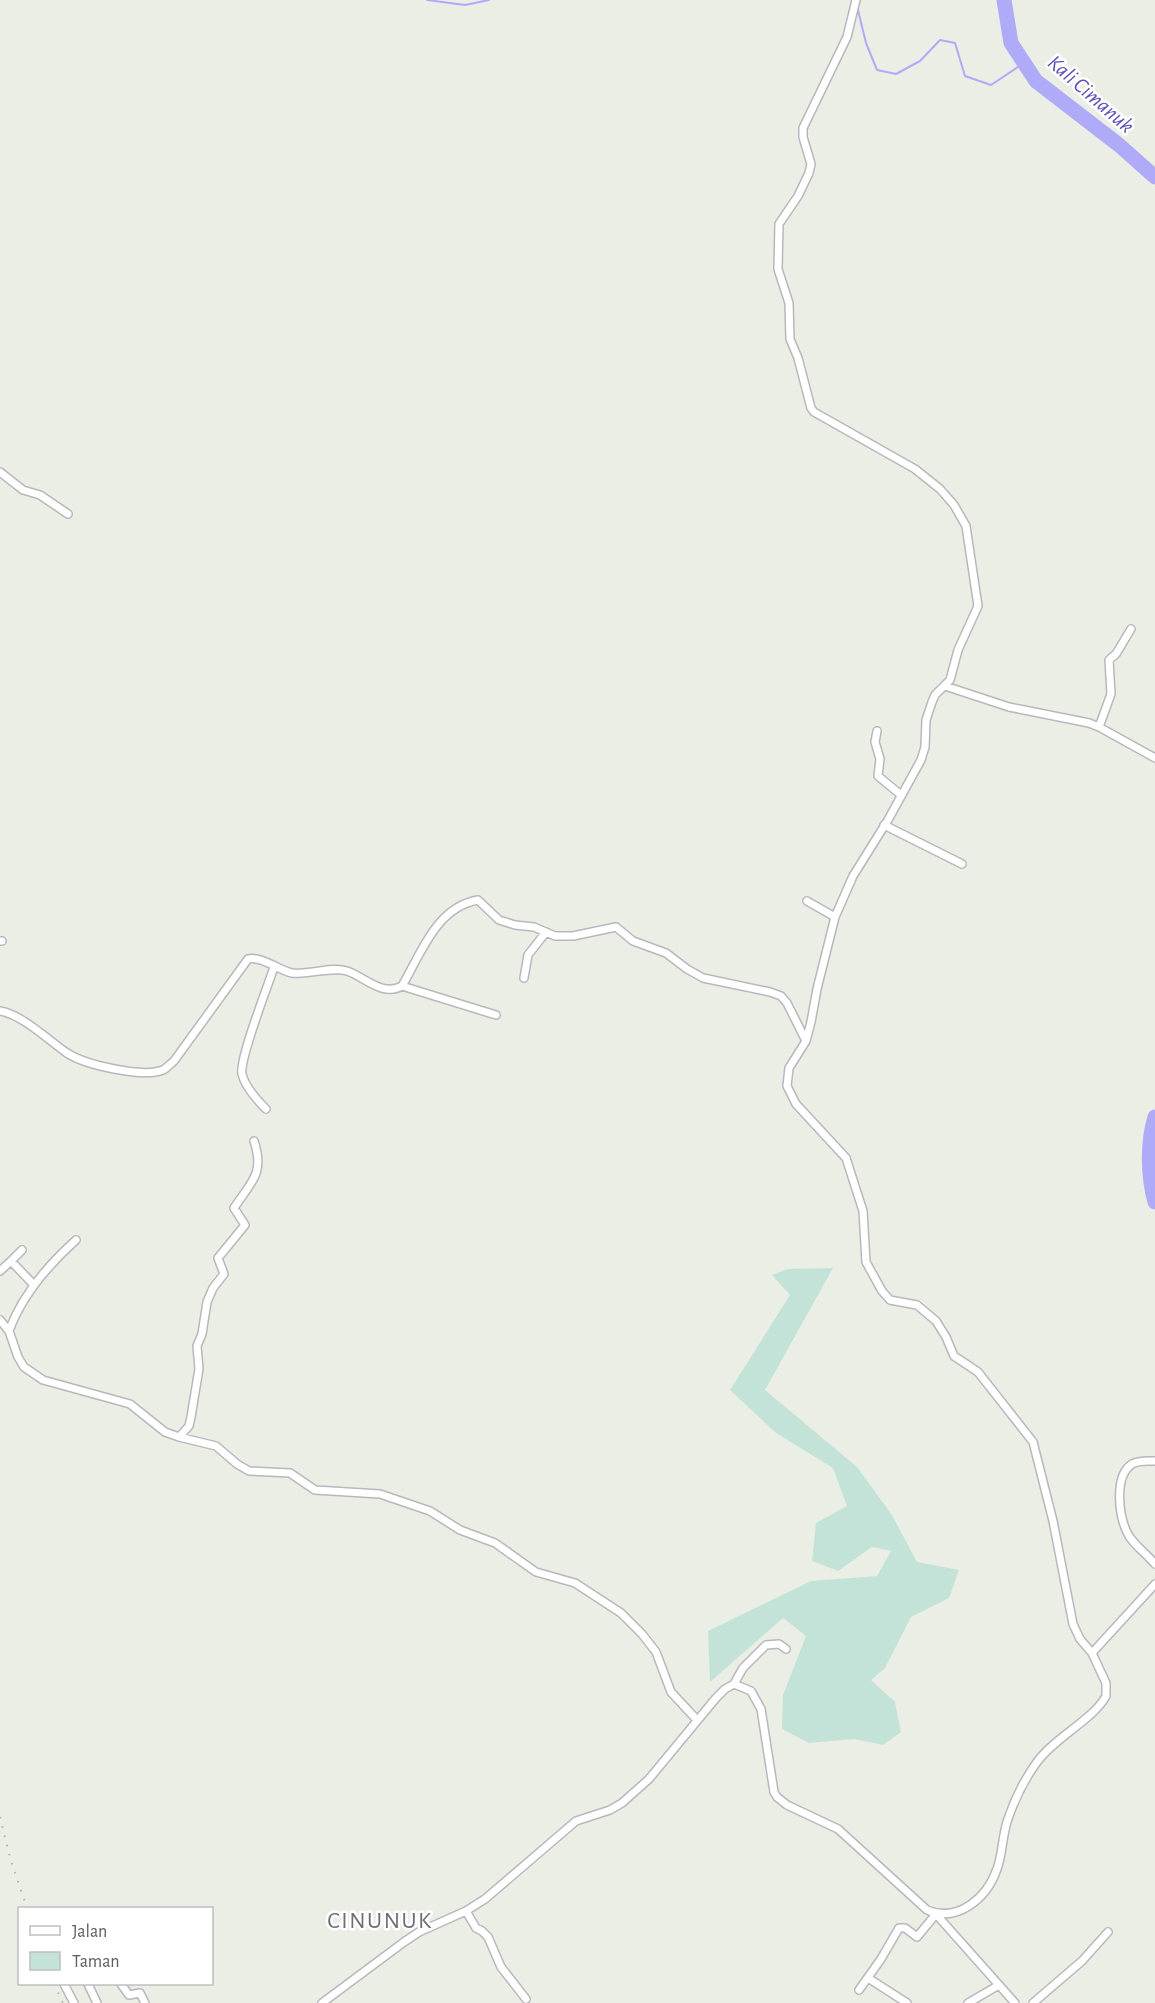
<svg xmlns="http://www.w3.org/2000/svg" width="1155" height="2003" font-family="'Alegreya Sans',sans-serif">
  <rect width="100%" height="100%" fill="#eaeee5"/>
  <path fill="#c4e3d8" d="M 833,1268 L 765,1390 L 857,1467 L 892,1515 L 917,1562 L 959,1570 L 949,1598 L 911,1617 L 885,1668 L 871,1680 L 895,1702 L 901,1732 L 883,1745 L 854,1739 L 809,1743 L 782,1729 L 783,1695 L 806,1636 L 783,1618 L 710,1682 L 708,1631 L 811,1581 L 877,1576 L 891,1551 L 872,1547 L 838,1571 L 812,1561 L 816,1523 L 847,1506 L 833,1468 L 776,1433 L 730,1390 L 790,1295 L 772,1275 L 788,1269 Z"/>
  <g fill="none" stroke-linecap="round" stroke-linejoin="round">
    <path stroke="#b0abf8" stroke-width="2" d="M 427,0 L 465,5 L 489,0
      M 857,6 L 866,43 L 877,70 L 896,74 L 920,61 L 940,40 L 955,43 L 965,76 L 991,85 L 1024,63"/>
    <path stroke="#b0abf8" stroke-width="15" d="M 1004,0 L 1011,43 L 1036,81 L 1119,145 L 1155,177
      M 1155,1117 C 1147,1143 1148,1177 1155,1202"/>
    <defs>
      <path id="minor" d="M 856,0 L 847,37 L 803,128 L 803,137 L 811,164 L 809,173 L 798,196 L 779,224 L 778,269 L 789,303 L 790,339 L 798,358 L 811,408 L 814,412 L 915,469 L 940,489 L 954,505 L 966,526 L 978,606 L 958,650 L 950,680 L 935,695 L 932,702 L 926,720 L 925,747 L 921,760 L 888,820 L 853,876 L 835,917 L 817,989 L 811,1022 L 806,1041 L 789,1068 L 787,1086 L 796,1104 L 846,1158 L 863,1211 L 866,1262 L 882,1291 L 890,1300 L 917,1305 L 936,1321 L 946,1337 L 954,1356 L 978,1372 L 1033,1442 L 1053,1521 L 1073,1624 L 1080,1639 L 1092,1653
        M 0,472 L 23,490 L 40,495 L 68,514
        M 945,686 L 1009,707 L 1089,723 L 1099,727 L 1155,758
        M 1099,727 L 1111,694 L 1109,660 L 1116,654 L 1131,629
        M 877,731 L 875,742 L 880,759 L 878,776 L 901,795
        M 884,825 L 962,864
        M 807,901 L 835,917
        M 0,941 L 2,941
        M 524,978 L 528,955 L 546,932
        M 402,986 L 496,1015
        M 0,1011 C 23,1015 48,1040 67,1053 C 85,1065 143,1078 163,1070 C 167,1068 170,1064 174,1061 L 248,959 C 262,956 278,970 292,973 C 309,975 332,966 347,971 C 365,977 382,997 402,986 C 421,954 436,907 478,900 L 499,920 L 515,925 L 534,927 L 555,936 L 573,936 L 616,927 L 633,941 L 666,953 L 687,969 L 703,978 L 770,992 L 781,996 L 787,1003 L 806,1041
        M 266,1109 C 257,1100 245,1087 242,1074 C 239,1059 268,986 274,967
        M 22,1250 L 11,1261 L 34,1285
        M 0,1271 L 11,1261
        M 0,1320 L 9,1331 L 18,1357 L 24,1367 L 43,1380 L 130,1404 L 165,1432 L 179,1437 L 216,1446 L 237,1464 L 249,1471 L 290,1473 L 315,1490 L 380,1494 L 430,1511 L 460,1530 L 495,1543 L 536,1572 L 575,1583 L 621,1613 L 642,1634 L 656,1652 L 671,1692 L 697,1720
        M 9,1331 C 22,1295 47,1266 76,1240
        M 179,1437 L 189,1426 L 191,1417 L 199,1369 L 197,1346 L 202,1334 L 207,1302 L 213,1288 L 224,1274 L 218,1258 L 245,1225 L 234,1208 C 251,1182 265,1174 254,1141
        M 1155,1461 C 1147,1461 1139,1460 1132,1464 C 1113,1477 1119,1519 1129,1536 C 1136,1547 1147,1554 1155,1564
        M 734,1684 L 743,1668 L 766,1645 L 779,1644 L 786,1649
        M 466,1911 L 476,1928 L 482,1931 L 488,1937 L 501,1967 L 526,1999
        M 935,1913 L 1015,2003
        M 868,1978 L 907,2003
        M 64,1984 L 74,2003
        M 88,1984 L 97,2003
        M 121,1984 L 129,1995 L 140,1993 L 145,2003
        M 859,1990 L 881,1959 L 899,1928 L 905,1928 L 917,1937 L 936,1914
        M 322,2003 L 404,1942 L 419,1932 L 466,1911 L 485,1899 L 576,1821 L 610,1810 L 622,1803 L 649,1779 L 716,1698 L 725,1689 L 734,1684 L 751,1691 L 761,1709 L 774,1792 L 777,1797 L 787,1805 L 838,1829 L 927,1910 C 958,1923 987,1898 997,1869 C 1003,1853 1002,1835 1008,1819 C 1015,1798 1024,1780 1037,1762 C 1055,1737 1094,1719 1106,1696 L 1106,1683 L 1092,1653 L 1155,1584
        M 968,2003 L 999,1985
        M 1033,2003 L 1082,1961 L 1108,1932"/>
    </defs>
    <use href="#minor" stroke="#b9b7be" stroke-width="10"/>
    <use href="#minor" stroke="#fff" stroke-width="7"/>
    <path stroke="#b1b1b2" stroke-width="2" stroke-dasharray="1.5 8" stroke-linecap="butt" d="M 0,1817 L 10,1858 L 27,1908
      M 54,1984 L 63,2003"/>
  </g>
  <g text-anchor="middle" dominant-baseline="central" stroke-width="5" stroke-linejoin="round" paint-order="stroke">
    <g font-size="22" font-style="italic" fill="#5f50b9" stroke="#fff">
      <text transform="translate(1091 94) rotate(41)">Kali Cimanuk</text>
    </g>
    <g font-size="24" letter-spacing="1.5" fill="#6f6e76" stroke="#fff">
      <text x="380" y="1921">CINUNUK</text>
    </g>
  </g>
  <rect x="18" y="1907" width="195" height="78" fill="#ffffff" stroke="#bfbec1" stroke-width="1.5"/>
  <rect x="30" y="1926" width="30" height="9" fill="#ffffff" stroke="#bfbec1" stroke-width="1.5"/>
  <text x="72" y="1937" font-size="18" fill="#5e5d64">Jalan</text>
  <rect x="30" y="1952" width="30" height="18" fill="#c4e3d8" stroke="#bfbec1" stroke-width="1.5"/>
  <text x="72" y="1967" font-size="18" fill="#5e5d64">Taman</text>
</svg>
